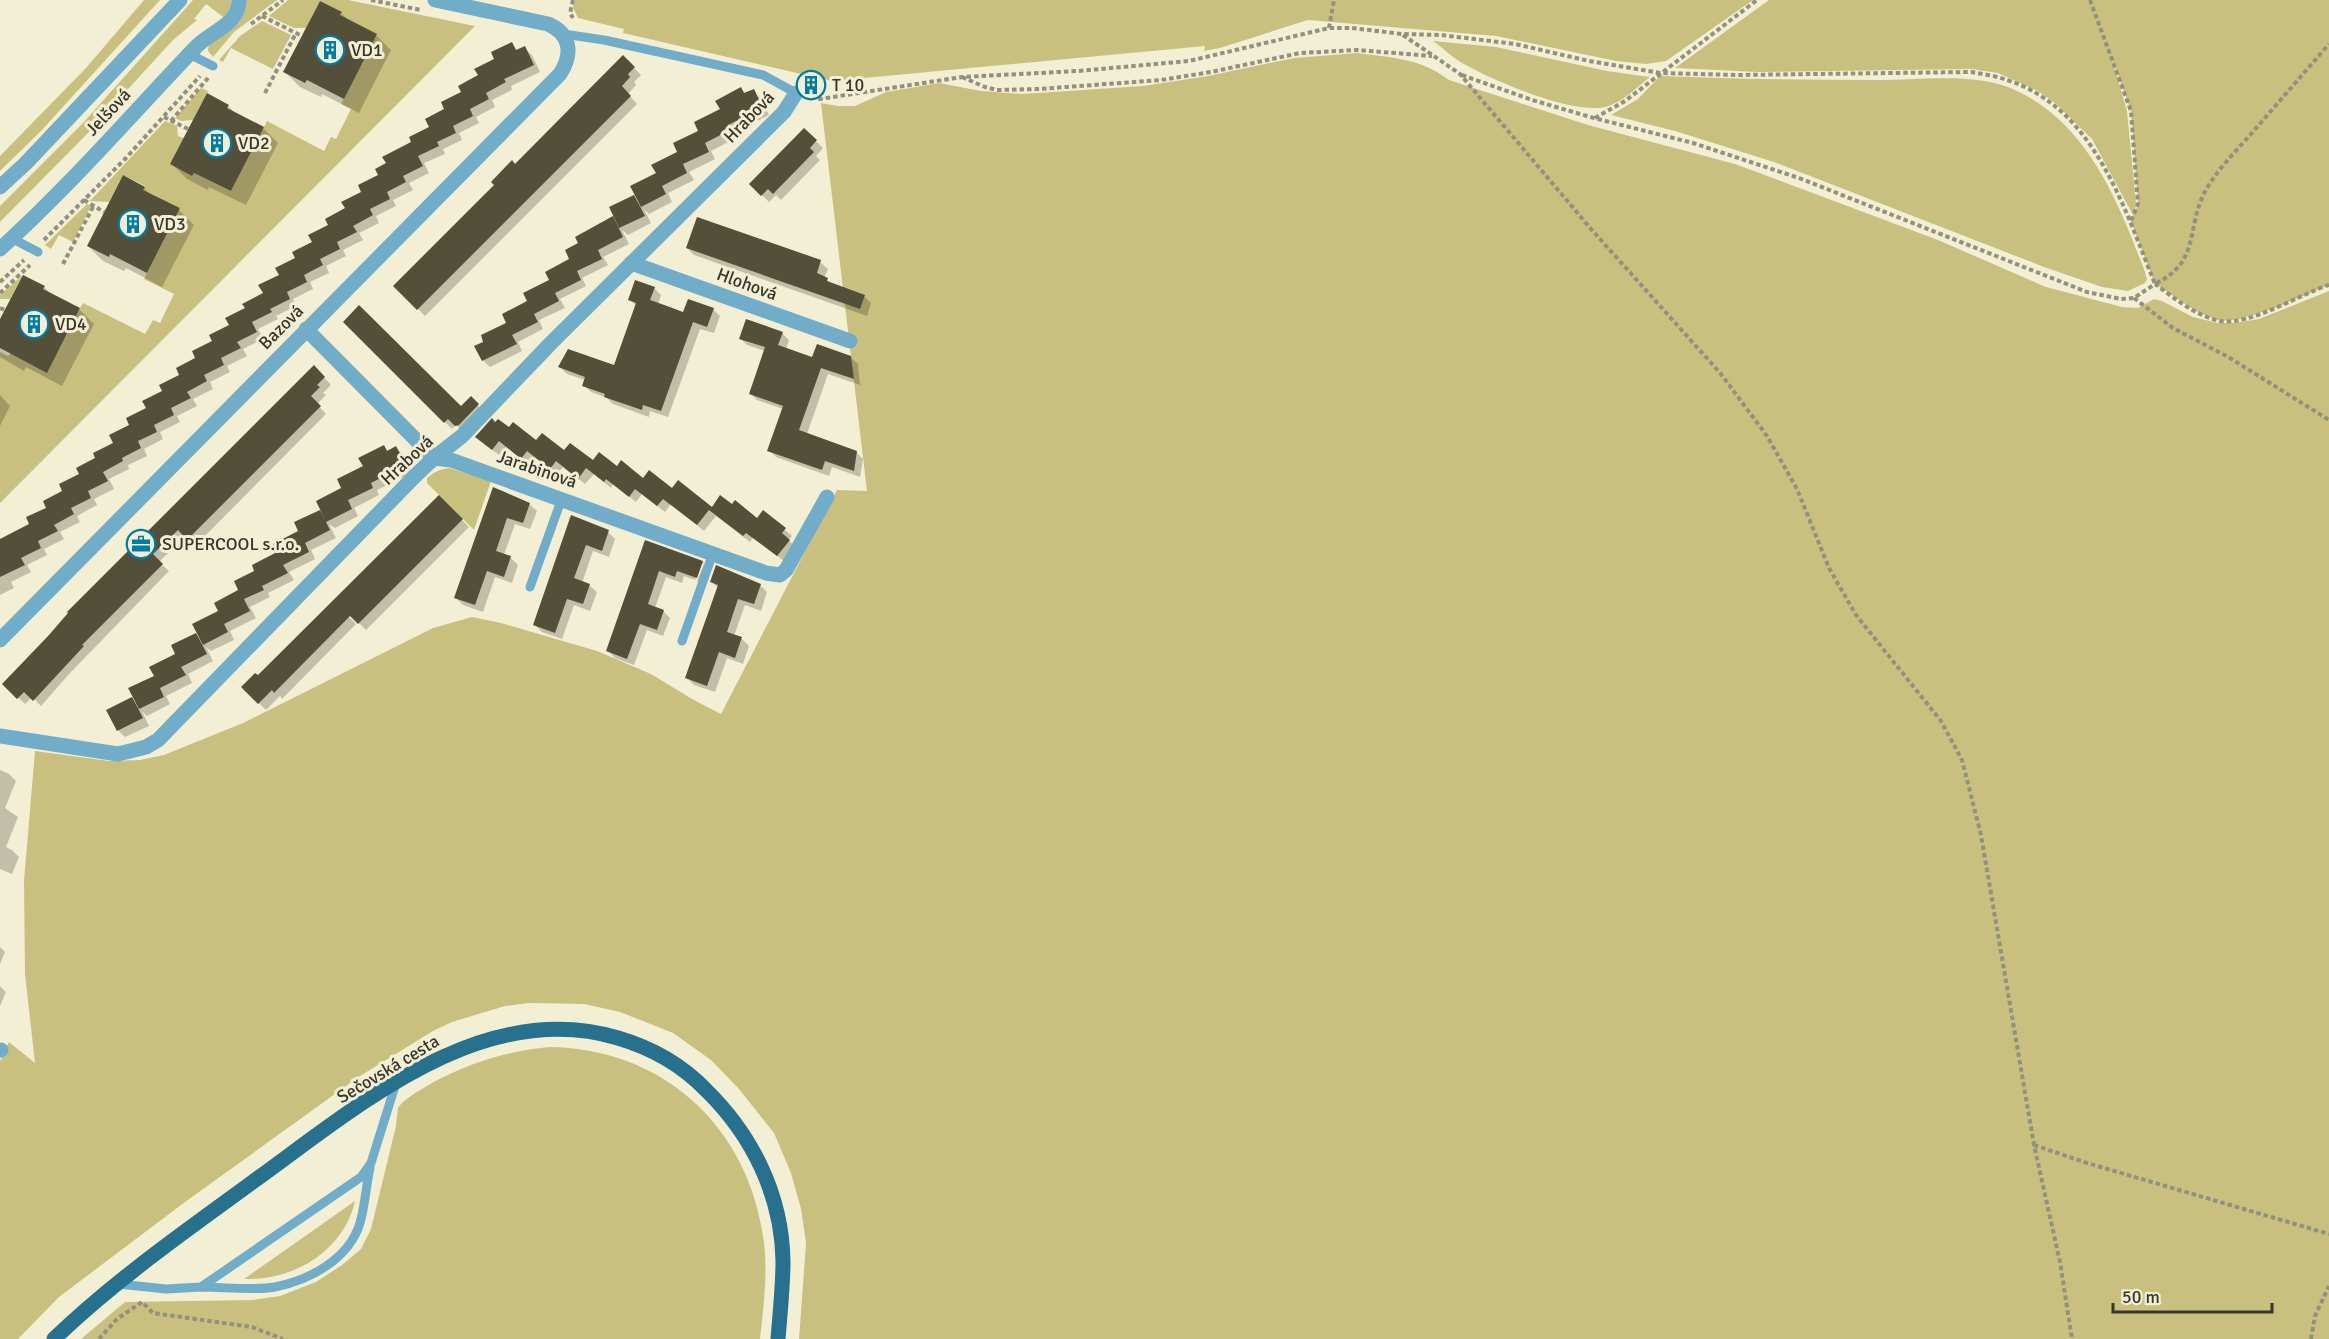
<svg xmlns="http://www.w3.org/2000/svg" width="2329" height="1339" font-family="Signika,sans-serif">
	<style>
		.green { fill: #c9c080; fill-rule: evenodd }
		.shadow { fill: #0003 }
		.building { fill: #534f38 }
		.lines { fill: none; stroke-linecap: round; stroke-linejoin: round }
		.path { stroke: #93907e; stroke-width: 4; stroke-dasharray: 4.5 3; stroke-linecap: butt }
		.service { stroke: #71adc9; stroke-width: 9 }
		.minor { stroke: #71adc9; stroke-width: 15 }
		.primary { stroke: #27708e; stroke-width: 15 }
		.labels { text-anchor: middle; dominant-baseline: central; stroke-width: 6; stroke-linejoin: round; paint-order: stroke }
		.poi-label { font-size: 18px; fill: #38362c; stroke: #f3efd4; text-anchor: start }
		.street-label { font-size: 18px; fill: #38362c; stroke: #f3efd4 }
	</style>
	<rect width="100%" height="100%" fill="#f3efd4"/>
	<!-- green -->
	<path class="green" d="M 144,0 L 160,0 L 42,130 L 0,171 L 0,156 L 86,68 Z
		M 193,0 L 231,0 L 232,4 L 226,19 L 206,4 L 194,19 L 197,20 L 173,40 L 85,136 L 0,222 L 0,206 L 83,123 Z
		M 245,0 L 277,0 L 234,32 L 213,57 L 208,51 C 209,30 245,39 245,0 Z
		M 288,0 L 348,0 L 475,26 L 0,503 L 0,352 L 8,356 L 10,354 L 58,351 L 69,330 L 71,318 L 74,319 L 83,303 L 145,334 L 153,320 L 160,323 L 174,294 L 144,279 L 180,208 L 143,190 L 145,186 L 123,175 L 109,202 L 90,201 L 165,121 L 177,126 L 178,136 L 184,138 L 171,164 L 192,176 L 194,173 L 231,191 L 267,121 L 324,151 L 331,137 L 336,139 L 351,109 L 341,104 L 350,87 L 341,12 L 320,1 L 306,28 L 294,28 L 269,16 Z
		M 575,0 L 1753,0 L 1666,61 L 1646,64 L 1616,61 L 1496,36 L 1308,20 L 1220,48 L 1204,51 L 1205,46 L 832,81 L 623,33 L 624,29 L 578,18 L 573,8 Z
		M 1769,0 L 2329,0 L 2329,285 L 2275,308 L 2240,319 L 2221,321 L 2199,313 L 2155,284 L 2131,222 L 2133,215 L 2092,139 L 2055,103 L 2038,91 L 1998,73 L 1971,69 L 1758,72 L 1675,68 ZM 2112,59 L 2131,111 L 2138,204 L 2135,212 L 2136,203 L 2127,111 Z
		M 262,21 L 291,35 L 273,69 L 231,48 L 223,62 L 219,60 L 240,36 Z
		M 1433,41 L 1496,47 L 1607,71 L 1650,77 C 1637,87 1622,103 1605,107 C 1572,115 1492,80 1462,63 C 1452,57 1443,48 1433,41 Z
		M 1358,53 C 1393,58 1420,58 1449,80 L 1588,125 L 1735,164 L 1938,240 L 2046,287 L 2122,307 L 2138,308 L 2154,299 L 2162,301 L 2193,317 L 2218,323 L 2234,323 L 2259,319 L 2329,291 L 2329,1339 L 799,1339 L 806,1243 L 801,1209 L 791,1173 L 774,1133 L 739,1089 L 711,1060 L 673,1033 L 620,1012 L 584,1004 L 529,1003 L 505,1006 L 452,1022 L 433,1031 L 360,1076 L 185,1202 L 59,1297 L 18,1339 L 0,1339 L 0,1061 L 9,1042 L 35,1063 L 25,974 L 24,881 L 35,751 L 109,761 L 140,760 L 164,755 L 243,723 L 433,628 L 472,617 L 501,623 L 597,651 L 651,674 L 692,699 L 721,714 L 837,490 L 867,491 L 821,103 L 838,106 L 855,106 L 886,92 L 939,83 L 981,91 L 1022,94 L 1143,86 L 1208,76 L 1294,58 Z
		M 1660,76 C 1733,79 1806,80 1879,80 C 1920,80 1977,72 2015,90 C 2076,118 2107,177 2131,236 C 2136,250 2143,264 2147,279 L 2145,283 L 2128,291 L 2102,287 L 2044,267 L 1774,162 L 1675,131 L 1611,115 L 1638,99 Z
		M 201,88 L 208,91 L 193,120 L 181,121 L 175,118 Z
		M 87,204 L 91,206 L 73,242 L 59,235 L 51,249 L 45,245 Z
		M 23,275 L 10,299 L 0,299 L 0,295 Z
		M 449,468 L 491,481 L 474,530 L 427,483 L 427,478 C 434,472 440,469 449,468 Z
		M 549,1047 C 659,1048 744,1122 762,1230 C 769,1266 764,1303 760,1339 L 81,1339 L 125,1302 L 253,1300 L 280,1296 L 316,1282 L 342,1265 L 361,1249 L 371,1229 L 396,1126 L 398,1108 L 401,1104 C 410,1095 421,1090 432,1083 C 469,1063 507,1051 549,1047 Z
		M 355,1201 C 344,1251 293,1281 244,1279 Z"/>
	<!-- shadow -->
	<path class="shadow" d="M 341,13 L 349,21 L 376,35 L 391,50 L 359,113 L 322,94 L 321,97 L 300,87 L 285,72 Z
		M 511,44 L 518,51 L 524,48 L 532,55 L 540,72 L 511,86 L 512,90 L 492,100 L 495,107 L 476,117 L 479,123 L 459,133 L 462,140 L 443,149 L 445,154 L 424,163 L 429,173 L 409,183 L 413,190 L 393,200 L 396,206 L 376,216 L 379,223 L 359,233 L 363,240 L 343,250 L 346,256 L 326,266 L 329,273 L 310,282 L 313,289 L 293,299 L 296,306 L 276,316 L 278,319 L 258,329 L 263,339 L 243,349 L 247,356 L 227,366 L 230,372 L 210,382 L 213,389 L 193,399 L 197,406 L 177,416 L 180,422 L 160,432 L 163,439 L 144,449 L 147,456 L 128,465 L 129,469 L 109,479 L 114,489 L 94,499 L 97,505 L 77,516 L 80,522 L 60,532 L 64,539 L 44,549 L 47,555 L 27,565 L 31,572 L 11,582 L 14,588 L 0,595 L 0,549 L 31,525 L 97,459 L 115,444 L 148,408 L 247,309 L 265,294 L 281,276 L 380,176 L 388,164 L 431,127 Z
		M 623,57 L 641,75 L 634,82 L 636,85 L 628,94 L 637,104 L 425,316 L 395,286 Z
		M 741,89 L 746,94 L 753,91 L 760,98 L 769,115 L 734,133 L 736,138 L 711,151 L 715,159 L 689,172 L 694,180 L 668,193 L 672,202 L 649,214 L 644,209 L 651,223 L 628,235 L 622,230 L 629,244 L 603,257 L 608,265 L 582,278 L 586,286 L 560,299 L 565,308 L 539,320 L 543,329 L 518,342 L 522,351 L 490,367 L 483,360 L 476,347 L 485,342 L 508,324 L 571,260 L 580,244 L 613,218 L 617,223 L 634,197 L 639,202 L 657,174 Z
		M 228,106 L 236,114 L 263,128 L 278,143 L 246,205 L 209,187 L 208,190 L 187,179 L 172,164 Z
		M 804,130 L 823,148 L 816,156 L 820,160 L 781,200 L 776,195 L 769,202 L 751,184 Z
		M 144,188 L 152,196 L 179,210 L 194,225 L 162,287 L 126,268 L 124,271 L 103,261 L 88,246 Z
		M 687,248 L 820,262 L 828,269 L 824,278 L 834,285 L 864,296 L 871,303 L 867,316 L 694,255 Z
		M 44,287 L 52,295 L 79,309 L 94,324 L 62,386 L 26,367 L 24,371 L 0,357 L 0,323 Z
		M 654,288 L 661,295 L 658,305 L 684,314 L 713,309 L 720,316 L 714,333 L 700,329 L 668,417 L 650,411 L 649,417 L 613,404 L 607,398 L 591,392 L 584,385 L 585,380 L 567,374 L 560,367 L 615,367 L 636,306 L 630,299 Z
		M 345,322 L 461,408 L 471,398 L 484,412 L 464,432 L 456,425 L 452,429 Z
		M 782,333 L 789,340 L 786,350 L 813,359 L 850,357 L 858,364 L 860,385 L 828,374 L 807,434 L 856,452 L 863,459 L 860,477 L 832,467 L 829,476 L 776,457 L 769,450 L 783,409 L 757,400 L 750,393 L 765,351 L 747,345 L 740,338 Z
		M 314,367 L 331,385 L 323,393 L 326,395 L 317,404 L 326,414 L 195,546 L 185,536 L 159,562 L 169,571 L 70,673 L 41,706 L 32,697 L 25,704 L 4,684 Z
		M 0,395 L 10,406 L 0,426 Z
		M 496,424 L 536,442 L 593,462 L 617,468 L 712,509 L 757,520 L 764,512 L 792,536 L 788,540 L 796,547 L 784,561 L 753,538 L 750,542 L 716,516 L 704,531 L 671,504 L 665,512 L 642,494 L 636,502 L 613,484 L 611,488 L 594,474 L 585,484 L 563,467 L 557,474 L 534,457 L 528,464 L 506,447 L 499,455 L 483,443 Z
		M 384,447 L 389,452 L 396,448 L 403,455 L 412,473 L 377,490 L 379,495 L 354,508 L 358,516 L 335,528 L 329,524 L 336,538 L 311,550 L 315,559 L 289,572 L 294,580 L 268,593 L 270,597 L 250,607 L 256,618 L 230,631 L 234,640 L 211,651 L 206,647 L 213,661 L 188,674 L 192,683 L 166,696 L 170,704 L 147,716 L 142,711 L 149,726 L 125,737 L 118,730 L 132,699 L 137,704 L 156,676 L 196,635 L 201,639 L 220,612 L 256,572 L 279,553 L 320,511 L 324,516 L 343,489 Z
		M 494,489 L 529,504 L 537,511 L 530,529 L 515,524 L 504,555 L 511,558 L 518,565 L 512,583 L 495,577 L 483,612 L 463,605 L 455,597 Z
		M 439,497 L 469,527 L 366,630 L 346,610 L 344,612 L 356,624 L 282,699 L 280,696 L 266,710 L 243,687 L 258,677 Z
		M 572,517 L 608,532 L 615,539 L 609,557 L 593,551 L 582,583 L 589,585 L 597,592 L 590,611 L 574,605 L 562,639 L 542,632 L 534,624 Z
		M 646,542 L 702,562 L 709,569 L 704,584 L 697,581 L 704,564 L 700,564 L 695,580 L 684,576 L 682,583 L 666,577 L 655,608 L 663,611 L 670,618 L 663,636 L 647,630 L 634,665 L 615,658 L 608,651 Z
		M 712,582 L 760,585 L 767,592 L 761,611 L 745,605 L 734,636 L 742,639 L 749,646 L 743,664 L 727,658 L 715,692 L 694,685 L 687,678 L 718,588 Z
		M 0,770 L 9,774 L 16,781 L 5,808 L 18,817 L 6,847 L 12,850 L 19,857 L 12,874 L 0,869 Z
		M 0,947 L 5,952 L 0,964 Z
		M 0,986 L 6,992 L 0,1006 Z"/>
	<!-- building -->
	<path class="building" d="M 320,1 L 342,12 L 340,15 L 377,34 L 344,99 L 307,80 L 305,83 L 283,72 Z
		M 512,42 L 516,50 L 525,46 L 534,65 L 504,79 L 506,82 L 486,93 L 489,99 L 470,109 L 473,116 L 453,126 L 456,133 L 437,142 L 439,146 L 418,156 L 423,166 L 403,176 L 406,182 L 387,192 L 390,199 L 370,209 L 373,215 L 353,226 L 357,232 L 337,242 L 340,249 L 320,259 L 323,265 L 304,275 L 307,282 L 287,292 L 290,299 L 270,309 L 272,312 L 252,322 L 257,332 L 237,342 L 241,348 L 221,358 L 224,365 L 204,375 L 207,381 L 187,392 L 191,398 L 171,408 L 174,415 L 154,425 L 157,432 L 138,441 L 141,448 L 122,458 L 123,461 L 103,472 L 108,481 L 88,491 L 91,498 L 71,508 L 74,514 L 54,525 L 58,531 L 38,541 L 41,548 L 21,558 L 25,565 L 0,577 L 0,539 L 29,524 L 26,517 L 46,508 L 43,501 L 62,491 L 59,484 L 79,474 L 76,468 L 95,458 L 93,453 L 113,443 L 109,435 L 129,425 L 126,418 L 146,408 L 142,401 L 162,391 L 159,385 L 179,375 L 176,368 L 195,358 L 192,351 L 212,341 L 209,335 L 229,325 L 225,318 L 245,308 L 242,304 L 263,293 L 258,285 L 279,275 L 275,268 L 295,258 L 292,252 L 312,242 L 308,235 L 328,225 L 325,219 L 345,208 L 341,202 L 361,192 L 358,185 L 378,175 L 375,169 L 386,163 L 382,157 L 411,142 L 409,137 L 429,127 L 425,119 L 444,109 L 441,102 L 461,92 L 458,86 L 478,75 L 474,69 L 494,59 L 491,52 Z
		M 623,55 L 635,67 L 628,74 L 630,77 L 622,86 L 631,96 L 417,310 L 393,286 L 494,185 L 491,182 L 512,160 L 515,164 Z
		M 741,87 L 744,93 L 754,89 L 763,108 L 728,125 L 730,130 L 705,143 L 709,152 L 683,164 L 687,173 L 662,186 L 666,194 L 641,207 L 630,186 L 656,173 L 651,165 L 677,152 L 673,143 L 698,131 L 694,122 L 720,109 L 715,101 Z
		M 207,93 L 229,105 L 227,108 L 264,127 L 231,191 L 194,173 L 192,176 L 170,164 Z
		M 804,128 L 817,140 L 810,148 L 814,152 L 773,194 L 768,189 L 761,196 L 749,184 Z
		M 123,175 L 145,187 L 143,190 L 180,208 L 147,273 L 110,254 L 109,257 L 87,246 Z
		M 634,195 L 645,216 L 619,228 L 609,207 Z
		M 613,216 L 623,237 L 598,250 L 602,259 L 577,271 L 581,280 L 555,293 L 559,301 L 534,314 L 538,322 L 512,335 L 517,344 L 482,361 L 474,346 L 483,342 L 481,335 L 506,323 L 502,314 L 527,301 L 523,293 L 549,280 L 545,272 L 569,259 L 565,250 L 578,243 L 575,237 Z
		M 697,217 L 821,260 L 817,273 L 828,278 L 827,281 L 865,295 L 860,309 L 686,248 Z
		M 23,275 L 45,286 L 43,289 L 80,308 L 47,373 L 0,348 L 0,319 Z
		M 635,280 L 655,287 L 650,300 L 667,306 L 683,312 L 688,299 L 714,308 L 707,327 L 693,322 L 661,411 L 643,405 L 642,410 L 604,397 L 605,394 L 582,386 L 585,377 L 558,367 L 568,349 L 614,365 L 636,303 L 628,300 Z
		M 359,305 L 461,406 L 471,396 L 479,404 L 459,425 L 455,426 L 448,419 L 444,423 L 343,322 Z
		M 746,319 L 783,332 L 778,345 L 812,357 L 817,344 L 851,356 L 854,379 L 821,368 L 799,430 L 857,451 L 854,471 L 825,461 L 822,470 L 767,451 L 783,406 L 749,394 L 765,347 L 739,339 Z
		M 314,365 L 325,377 L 317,385 L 320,387 L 311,396 L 321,406 L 187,540 L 178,530 L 153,554 L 163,564 L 82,645 L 84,646 L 33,701 L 24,692 L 17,699 L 2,684 L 49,635 L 68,613 L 67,612 Z
		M 492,418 L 495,422 L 498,419 L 509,427 L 513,422 L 536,440 L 542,433 L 564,450 L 570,443 L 593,460 L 599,452 L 617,466 L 621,460 L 643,478 L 649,470 L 672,488 L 678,480 L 712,507 L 720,495 L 732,504 L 735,500 L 757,518 L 763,510 L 786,528 L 782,533 L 790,540 L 777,556 L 746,533 L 743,536 L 709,510 L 697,525 L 663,499 L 657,506 L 635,489 L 629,497 L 606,479 L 604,482 L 586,468 L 578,479 L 556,461 L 550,469 L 527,451 L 521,459 L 499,441 L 492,450 L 475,437 Z
		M 384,445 L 387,451 L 396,446 L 406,465 L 371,483 L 373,488 L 348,500 L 352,509 L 326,522 L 316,501 L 341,488 L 337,479 L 363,466 L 358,458 Z
		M 493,487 L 530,503 L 523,523 L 507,518 L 496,551 L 511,556 L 504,577 L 487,571 L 475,605 L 454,598 Z
		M 439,495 L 463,519 L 358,624 L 350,616 L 274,693 L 272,690 L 258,704 L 241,687 L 255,673 L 258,675 Z
		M 320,510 L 330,530 L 305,543 L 309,552 L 283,565 L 288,573 L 262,586 L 264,590 L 244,599 L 250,611 L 224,624 L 228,632 L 203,645 L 192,624 L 218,611 L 214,603 L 238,590 L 234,581 L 254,571 L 252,565 L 277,552 L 273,544 L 298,531 L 294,522 Z
		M 571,515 L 609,530 L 602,551 L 586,545 L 574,578 L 590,584 L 583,604 L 567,599 L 555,633 L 533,625 Z
		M 645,540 L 703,561 L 697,578 L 677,571 L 675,577 L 659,571 L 648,604 L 664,610 L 657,630 L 640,624 L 627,659 L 606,651 Z
		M 716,565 L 761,584 L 754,604 L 738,599 L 727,632 L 742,637 L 735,658 L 719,652 L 707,686 L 685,678 L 718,585 L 710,582 Z
		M 196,633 L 207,654 L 181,667 L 186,675 L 160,688 L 164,697 L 139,709 L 128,688 L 154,676 L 149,667 L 175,654 L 171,645 Z
		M 132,697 L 143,718 L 117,731 L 106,710 Z"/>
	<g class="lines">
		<!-- path -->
		<path class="path" d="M 371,0 L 421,10
			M 573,0 L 570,13 L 573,18
			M 2090,0 L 2131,111 L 2138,204 L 2131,221
			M 262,16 L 302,36
			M 251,24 L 283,0
			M 1329,28 L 1334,0
			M 1403,35 L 1460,74 L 1591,229 L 1721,374 L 1767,436 L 1797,489 L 1829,568 L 1856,615 L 1941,721 L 1962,760 L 1981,835 L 2034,1145 L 2060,1262 L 2072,1339
			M 1462,75 L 1532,100 L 1594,118 L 1693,143 L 1799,178 L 2087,292 L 2121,299 L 2134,298 L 2155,284 C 2174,298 2196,316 2220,321 C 2250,326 2300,294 2329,285
			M 962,77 L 985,87 L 997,90 L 1039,89 L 1161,80 L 1211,72 L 1300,53 L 1357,50 L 1432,56
			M 265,93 L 296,33
			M 811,97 L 820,99 L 962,77 L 1078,71 L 1189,61 L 1329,28 L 1352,28 L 1402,34 L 1441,35 L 1515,44 L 1589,61 L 1660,73 L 1737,75 L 1971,72 C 1983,74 1996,76 2007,80 C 2095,108 2124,208 2155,284 C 2203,260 2184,228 2207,188 C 2219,168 2236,151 2251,134 C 2277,104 2303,74 2329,44
			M 164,117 L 188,129
			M 1595,118 L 1625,101 L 1757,0
			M 171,121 L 208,78
			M 84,200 L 104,212
			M 44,240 L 126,158 L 200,76
			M 63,264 L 94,205
			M 0,282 L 24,260
			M 0,293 L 30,265
			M 2134,298 L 2173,328 L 2230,358 L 2329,420
			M 0,308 L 5,310
			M 2034,1145 L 2087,1163 L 2329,1234
			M 99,1339 L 117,1319 L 142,1302 L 153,1313 L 252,1327 L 283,1339
			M 2311,1339 L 2315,1316 L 2329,1286"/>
		<!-- service -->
		<path class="service" d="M 563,34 L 604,40 L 763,75 L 796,93
			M 189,54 L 213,66
			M 11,238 L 38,252
			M 530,587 L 562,498
			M 682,641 L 713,553
			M 118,1284 L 166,1289 L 201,1287 L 361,1177 L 371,1163 L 396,1083
			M 201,1287 C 225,1287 252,1291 275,1287 C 310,1280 349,1259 360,1223 C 365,1206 366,1186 370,1168"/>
		<!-- minor -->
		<path class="minor" d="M 0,187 L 26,163 L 180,0
			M 0,249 C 69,187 131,115 195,48 C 210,31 239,26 239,0
			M 631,263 L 850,341
			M 306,329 L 434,458 L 451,460 L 479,470 L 766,573 L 780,575 L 786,570 L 827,497
			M 0,640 L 560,74 C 573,54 571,34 548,24 L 435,0
			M 0,736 L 118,754 L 146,747 L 158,740 L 414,477 L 434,458 L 462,436 L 551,343 L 784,112 L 796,93
			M 0,1050 L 1,1050"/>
		<!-- primary -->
		<path class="primary" d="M 54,1339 C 115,1280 186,1231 254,1181 C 357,1107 482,997 618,1038 C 652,1048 681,1064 706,1090 C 752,1135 782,1195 783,1261 C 783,1287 780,1313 778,1339"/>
	</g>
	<!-- icons -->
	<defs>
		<g id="building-ring" transform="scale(1.5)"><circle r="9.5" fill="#f3efd4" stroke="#007ba2" stroke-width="1.5"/><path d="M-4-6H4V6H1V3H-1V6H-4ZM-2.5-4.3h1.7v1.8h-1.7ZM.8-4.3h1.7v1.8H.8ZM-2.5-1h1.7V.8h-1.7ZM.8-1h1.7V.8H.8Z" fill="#007ba2"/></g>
		<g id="office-ring" transform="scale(1.5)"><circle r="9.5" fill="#f3efd4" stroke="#007ba2" stroke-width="1.5"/><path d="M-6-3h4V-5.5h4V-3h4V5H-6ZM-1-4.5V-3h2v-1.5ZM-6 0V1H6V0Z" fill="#007ba2"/></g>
	</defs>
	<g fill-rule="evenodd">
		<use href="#building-ring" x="330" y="50"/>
		<use href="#building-ring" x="811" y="85"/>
		<use href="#building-ring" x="217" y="143"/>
		<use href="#building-ring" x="133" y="224"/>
		<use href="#building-ring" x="34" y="324"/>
		<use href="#office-ring" x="141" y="544"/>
	</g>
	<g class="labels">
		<!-- poi labels -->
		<g class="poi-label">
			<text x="351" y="50">VD1</text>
			<text x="832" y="85">T 10</text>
			<text x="238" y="143">VD2</text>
			<text x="154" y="224">VD3</text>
			<text x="55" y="324">VD4</text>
			<text x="162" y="544">SUPERCOOL s.r.o.</text>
		</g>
		<!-- street labels -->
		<g class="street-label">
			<text transform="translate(108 112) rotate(-47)">Jelšová</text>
			<text transform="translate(749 117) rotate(-46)">Hrabová</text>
			<text transform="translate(747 284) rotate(20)">Hlohová</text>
			<text transform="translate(281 327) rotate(-45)">Bazová</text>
			<text transform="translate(407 460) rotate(-43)">Hrabová</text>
			<text transform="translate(537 469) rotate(19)">Jarabinová</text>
			<text transform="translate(388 1069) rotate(-31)">Sečovská cesta</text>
		</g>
	</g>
	<!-- scale -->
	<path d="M2113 1303v9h159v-9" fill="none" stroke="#38362c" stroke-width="3"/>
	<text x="2122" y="1303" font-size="18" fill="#38362c" stroke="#f3efd4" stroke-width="4.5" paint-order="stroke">50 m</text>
</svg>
